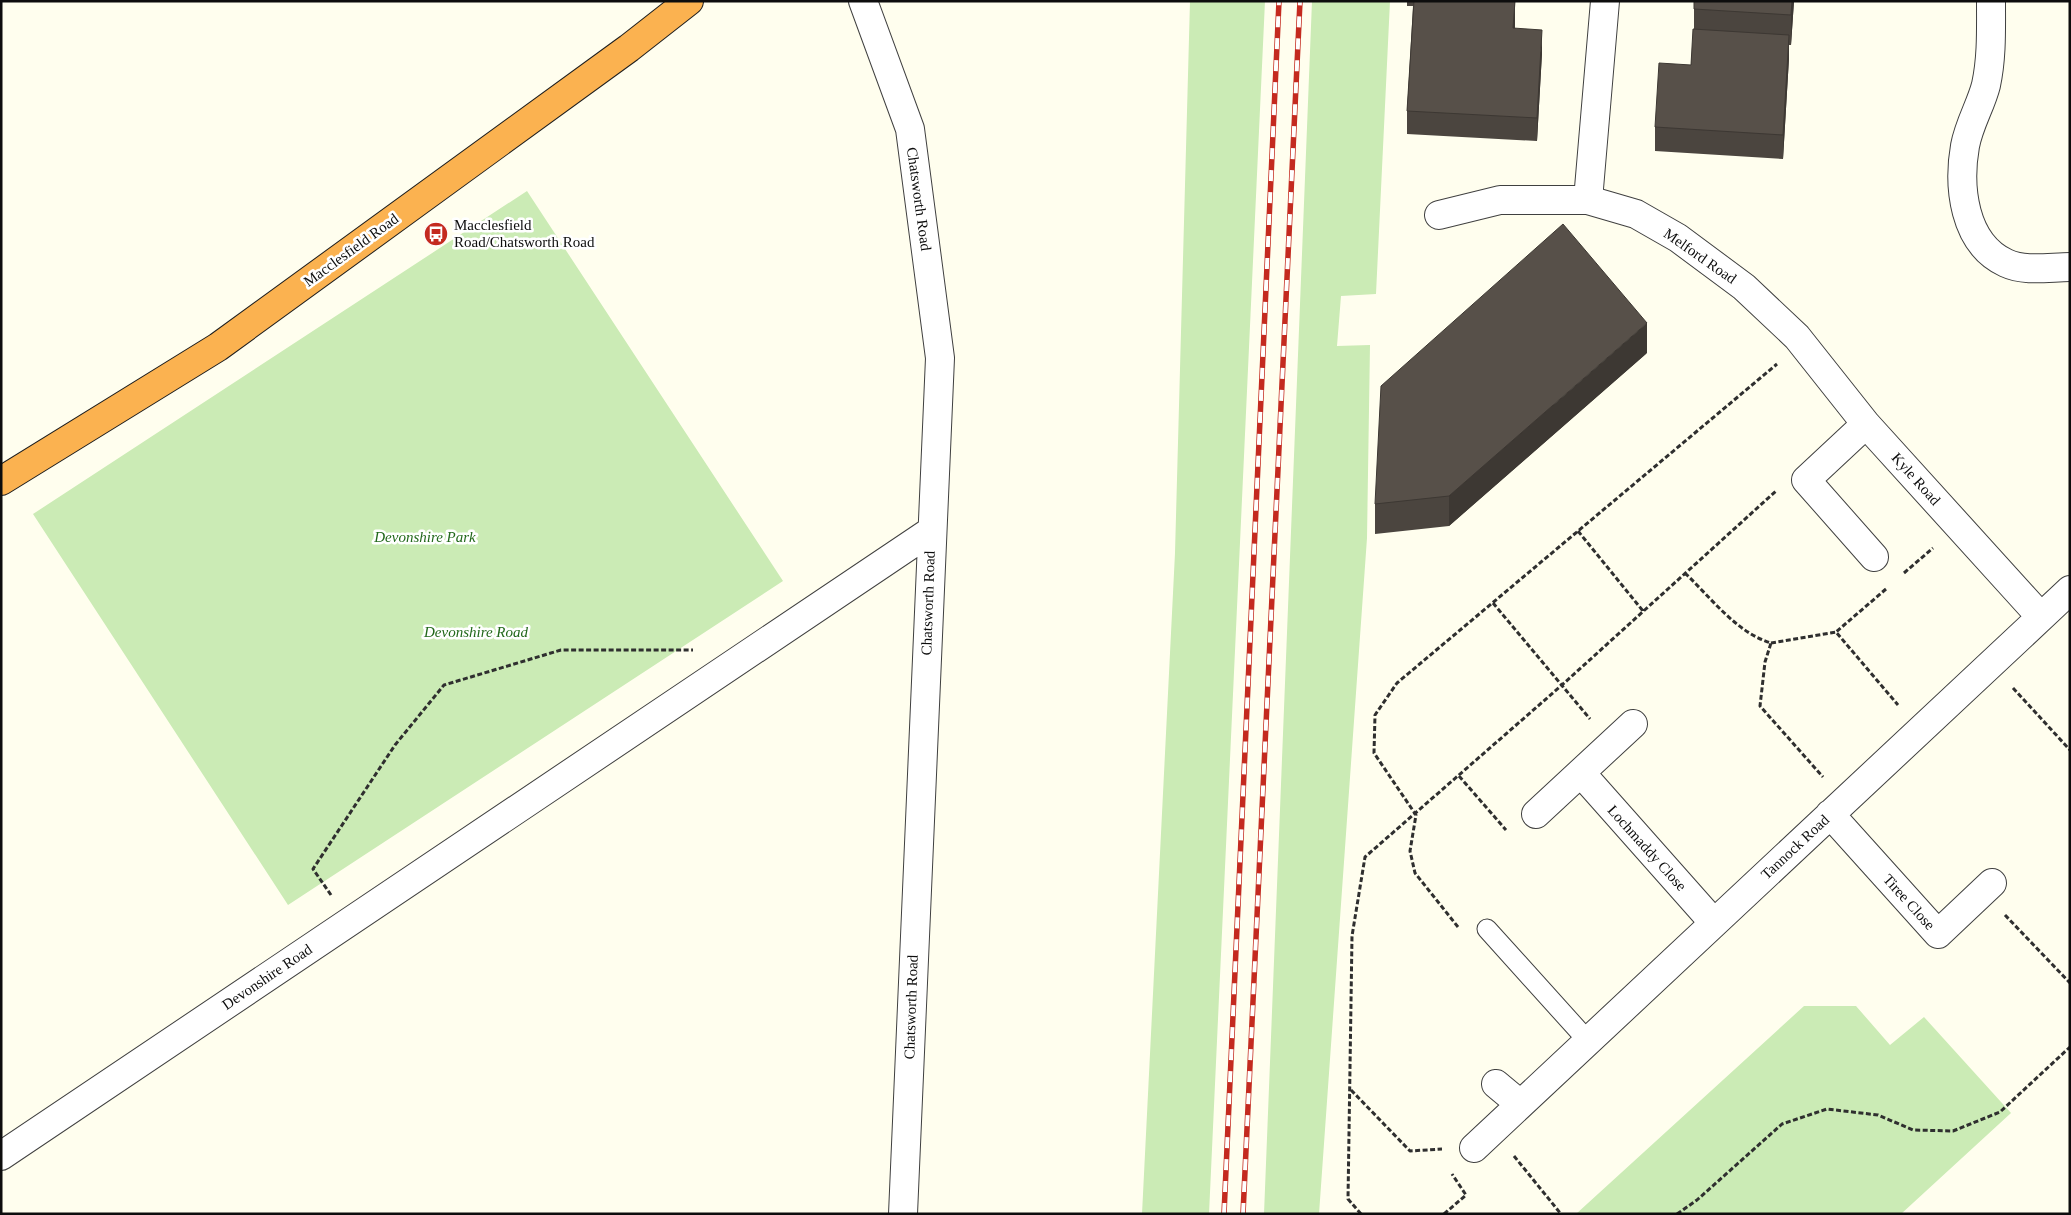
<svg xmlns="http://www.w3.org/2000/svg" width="2071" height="1215" font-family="Georgia,serif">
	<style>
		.green { fill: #cbebb5 }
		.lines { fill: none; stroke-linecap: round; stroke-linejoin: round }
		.lane-casing { stroke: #404040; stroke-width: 21 }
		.street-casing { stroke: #404040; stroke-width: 30 }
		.highway-casing { stroke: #1e1e1e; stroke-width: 30 }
		.path { stroke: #2f2f2f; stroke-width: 3; stroke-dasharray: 5 2.5; stroke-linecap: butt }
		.lane { stroke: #fff; stroke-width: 19 }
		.street { stroke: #fff; stroke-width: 28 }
		.highway { stroke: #fbb250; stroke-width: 28 }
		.rail-casing { stroke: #c42a1f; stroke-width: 5.5 }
		.rail { stroke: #fff; stroke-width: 4; stroke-dasharray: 11; stroke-linecap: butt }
		.wall { fill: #4b453f }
		.shaded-wall { fill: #3d3833 }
		.building { fill: #575049; stroke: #3d3833 }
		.labels { text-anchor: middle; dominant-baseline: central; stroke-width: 5; stroke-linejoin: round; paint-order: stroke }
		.street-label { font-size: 15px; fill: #0d0d0d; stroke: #fff }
		.poi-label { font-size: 15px; fill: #0d0d0d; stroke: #fff; text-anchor: start }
		.park-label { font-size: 15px; font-style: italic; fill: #21681a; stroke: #fff }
	</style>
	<rect width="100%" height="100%" fill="#fffeee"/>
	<!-- green -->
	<path class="green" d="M 1190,1 L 1265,1 L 1209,1214 L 1142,1214 L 1175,553 Z
		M 1312,1 L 1390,1 L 1376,294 L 1341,296 L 1337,346 L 1370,345 L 1367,538 L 1319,1214 L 1264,1214 Z
		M 527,191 L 783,581 L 288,905 L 33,514 Z
		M 1804,1006 L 1856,1006 L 1890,1045 L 1924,1017 L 2011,1113 L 1901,1214 L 1576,1214 Z"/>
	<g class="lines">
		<!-- lane casing -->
		<g class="lane-casing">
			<path id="lane" d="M 1487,929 L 1588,1041"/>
		</g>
		<!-- street casing -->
		<g class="street-casing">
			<path id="street" d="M 863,1 L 910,129 L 940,358 L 903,1214
				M 1991,1 C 1991,29 1992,57 1986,85 C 1981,105 1969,124 1965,146 C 1958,186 1963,243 2006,263 C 2025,272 2050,267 2070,267
				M 1588,200 L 1605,1
				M 1439,215 L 1500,200 L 1588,200 L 1636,214 L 1678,238 L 1744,287 L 1797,337 L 1866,424 L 2041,617
				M 1866,424 L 1806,480 L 1874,557
				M 1581,773 L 1714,923
				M 1536,814 L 1633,724
				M 1830,814 L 1938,934 L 1992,883
				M 1496,1084 L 1520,1104
				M 1474,1148 L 2070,590
				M 1,1156 L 931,531"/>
		</g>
		<!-- highway casing -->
		<g class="highway-casing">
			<path id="highway" d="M 1,481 L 218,347 L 629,48 L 689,1"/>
		</g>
		<!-- path -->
		<path class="path" d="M 1578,531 L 1643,611
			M 1685,573 C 1711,598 1737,633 1771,643 L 1765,662 L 1760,706 L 1823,777
			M 1904,573 L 1933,548
			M 1886,589 L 1836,632 L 1898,705
			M 1493,603 L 1590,719
			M 1771,643 L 1836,632
			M 2013,688 L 2070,750
			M 1459,776 L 1506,830
			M 331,895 L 313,869 L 395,745 L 444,685 L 561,650 L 693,650
			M 2005,915 L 2070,983
			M 1458,927 L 1415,873 L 1410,851 L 1416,815 L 1374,753 L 1375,715 L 1397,683 L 1777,364
			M 1351,1090 L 1410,1151 L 1442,1149
			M 1514,1156 L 1561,1214
			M 1361,1214 L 1348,1199 L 1352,936 L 1365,857 L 1562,685 L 1776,491
			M 1444,1214 L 1466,1195 L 1452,1174
			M 1677,1214 L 1697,1200 L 1782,1124 L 1827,1109 L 1878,1115 L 1913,1130 L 1953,1131 L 2000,1112 L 2070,1047"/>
		<!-- lane -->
		<use href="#lane" class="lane"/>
		<!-- street -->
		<use href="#street" class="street"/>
		<!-- highway -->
		<use href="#highway" class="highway"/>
		<!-- rail casing -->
		<g class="rail-casing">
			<path id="rail" d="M 1224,1214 L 1279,1
				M 1243,1214 L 1300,1"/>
		</g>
		<!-- rail -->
		<use href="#rail" class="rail"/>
	</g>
	<!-- wall -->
	<path class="wall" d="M 1407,1 L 1515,1 L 1515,28 L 1542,53 L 1537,141 L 1407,134 L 1407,111 L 1413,6 L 1407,6 Z
		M 1694,1 L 1794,1 L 1791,45 L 1789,45 L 1789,58 L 1783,159 L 1655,151 L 1655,127 L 1691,65 L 1694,29 Z
		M 1647,353 L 1449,526 L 1375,534 L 1375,504 Z"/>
	<!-- shaded-wall -->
	<path class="shaded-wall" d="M 1515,1 L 1515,23 L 1513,51 L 1513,28 Z
		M 1792,1 L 1794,1 L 1791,45 L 1791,15 Z
		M 1542,30 L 1542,53 L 1537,141 L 1537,118 Z
		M 1789,35 L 1789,58 L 1783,159 L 1783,135 Z
		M 1647,323 L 1647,353 L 1449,526 L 1449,496 Z"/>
	<!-- building -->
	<path class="building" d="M 1414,1 L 1515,1 L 1513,28 L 1542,30 L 1537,118 L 1407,111 Z
		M 1694,1 L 1792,1 L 1791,15 L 1694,9 Z
		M 1693,29 L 1789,35 L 1783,135 L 1655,127 L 1659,63 L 1691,65 Z
		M 1563,224 L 1647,323 L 1449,496 L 1375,504 L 1381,386 Z"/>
	<!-- icons -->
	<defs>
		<g id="bus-disc" transform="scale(1.25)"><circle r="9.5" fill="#c42a1f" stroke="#fff"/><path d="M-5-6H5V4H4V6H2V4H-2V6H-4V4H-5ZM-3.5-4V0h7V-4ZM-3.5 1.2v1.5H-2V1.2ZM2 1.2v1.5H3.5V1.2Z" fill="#fff"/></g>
	</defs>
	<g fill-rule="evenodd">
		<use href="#bus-disc" x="436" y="234"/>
	</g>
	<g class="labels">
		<!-- street labels -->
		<g class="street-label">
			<text transform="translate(919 199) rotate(82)">Chatsworth Road</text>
			<text transform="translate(351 250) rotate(-36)">Macclesfield Road</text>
			<text transform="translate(1700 256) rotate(35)">Melford Road</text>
			<text transform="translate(1916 479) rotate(48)">Kyle Road</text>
			<text transform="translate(928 603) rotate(-88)">Chatsworth Road</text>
			<text transform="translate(1795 847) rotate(-43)">Tannock Road</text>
			<text transform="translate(1647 848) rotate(48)">Lochmaddy Close</text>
			<text transform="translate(1909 902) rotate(48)">Tiree Close</text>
			<text transform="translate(267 977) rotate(-34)">Devonshire Road</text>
			<text transform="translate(911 1007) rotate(-88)">Chatsworth Road</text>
		</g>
		<!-- poi labels -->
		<g class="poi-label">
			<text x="454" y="225">Macclesfield<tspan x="454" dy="17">Road/Chatsworth Road</tspan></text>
		</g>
		<!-- park labels -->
		<g class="park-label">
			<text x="425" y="537">Devonshire Park</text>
			<text x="476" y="632">Devonshire Road</text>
		</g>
	</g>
	<!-- border -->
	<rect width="2071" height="1215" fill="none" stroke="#0d0d0d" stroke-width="5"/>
</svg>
